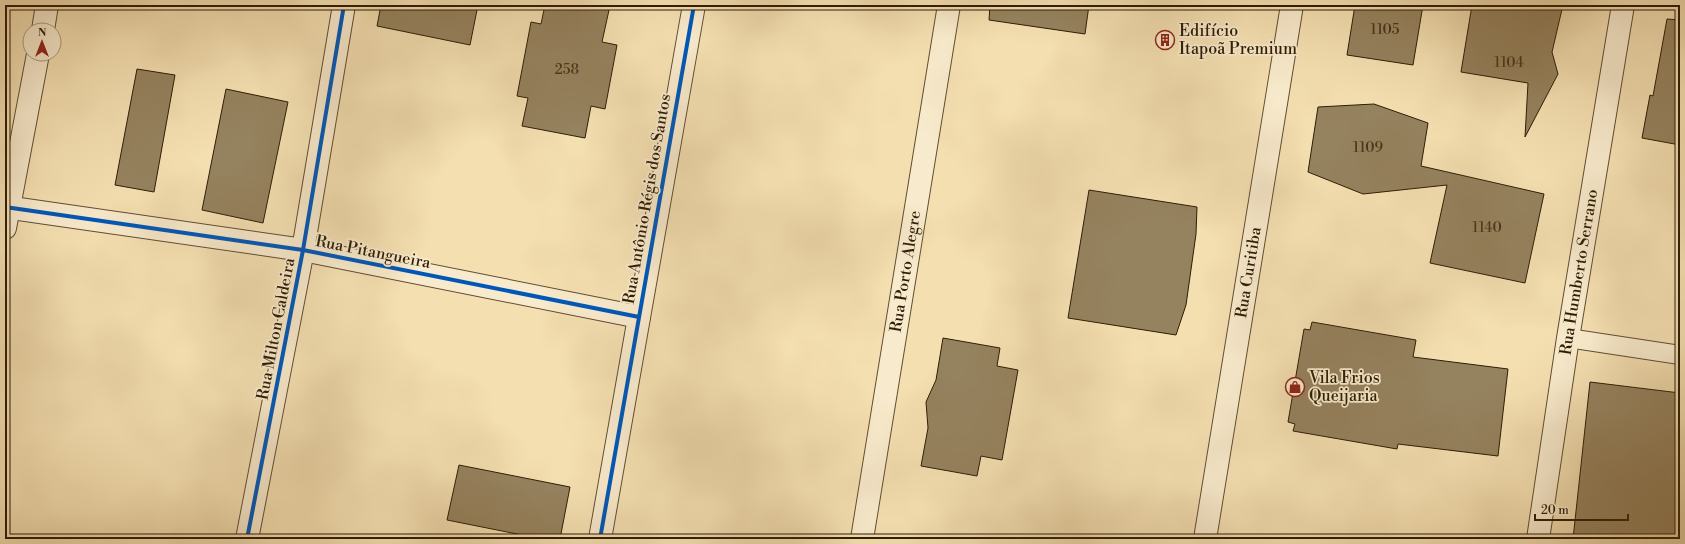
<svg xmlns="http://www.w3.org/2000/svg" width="1685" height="544" font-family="'Libre Bodoni',serif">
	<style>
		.building { fill: #95825e; stroke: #2e1d05 }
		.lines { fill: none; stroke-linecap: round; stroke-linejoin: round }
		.service-casing { stroke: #604e30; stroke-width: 20 }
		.minor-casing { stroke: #604e30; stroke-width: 24 }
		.service { stroke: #f8eacc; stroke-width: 18 }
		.minor { stroke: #f8eacc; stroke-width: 22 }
		.cycleway-casing { stroke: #f8eacc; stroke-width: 6 }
		.cycleway { stroke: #0057b8; stroke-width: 4 }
		.labels { text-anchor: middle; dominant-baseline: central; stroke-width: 3.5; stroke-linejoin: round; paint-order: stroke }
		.number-label { font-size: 14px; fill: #48361b }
		.poi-label { font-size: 16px; fill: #2e1d05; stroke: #f8eacc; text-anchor: start }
		.street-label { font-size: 16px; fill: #2e1d05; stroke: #f8eacc }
	</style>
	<rect width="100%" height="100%" fill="#f4dfb1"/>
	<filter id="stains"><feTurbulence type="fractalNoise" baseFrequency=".005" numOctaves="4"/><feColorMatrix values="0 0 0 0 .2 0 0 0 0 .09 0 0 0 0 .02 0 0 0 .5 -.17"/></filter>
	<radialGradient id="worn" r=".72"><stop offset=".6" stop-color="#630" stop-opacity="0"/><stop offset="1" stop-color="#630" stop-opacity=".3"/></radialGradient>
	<!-- building -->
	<path class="building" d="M 381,5 L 478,5 L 470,45 L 377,26 Z
		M 545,5 L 585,5 L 609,10 L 602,42 L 617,45 L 605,109 L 591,106 L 585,138 L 522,126 L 528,98 L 517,96 L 531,22 L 541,24 Z
		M 990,5 L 1089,5 L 1085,34 L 989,20 Z
		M 1355,5 L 1423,5 L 1413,65 L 1347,55 Z
		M 1472,5 L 1563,5 L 1552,52 L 1558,74 L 1525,137 L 1528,83 L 1461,72 Z
		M 1667,19 L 1680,20 L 1680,145 L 1642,138 L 1650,95 L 1653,96 Z
		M 137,69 L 175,75 L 154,192 L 115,185 Z
		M 226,89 L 288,102 L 263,223 L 202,210 Z
		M 1374,104 L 1428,123 L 1421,166 L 1544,194 L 1525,283 L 1430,263 L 1447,185 L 1363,194 L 1308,172 L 1318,107 Z
		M 1089,190 L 1197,207 L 1196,234 L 1186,305 L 1176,335 L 1068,318 Z
		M 1312,322 L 1416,340 L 1413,357 L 1508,369 L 1498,456 L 1398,444 L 1397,449 L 1293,431 L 1295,424 L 1288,422 L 1304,329 L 1310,330 Z
		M 943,338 L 1000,348 L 997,366 L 1018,370 L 1002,460 L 981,456 L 977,476 L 921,466 L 928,428 L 926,402 L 936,380 Z
		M 1590,382 L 1680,393 L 1680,539 L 1573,539 Z
		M 459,465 L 570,487 L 560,539 L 542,539 L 447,520 Z"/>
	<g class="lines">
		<!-- service casing -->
		<g class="service-casing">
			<path id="service" d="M 1568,338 L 1680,355"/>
		</g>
		<!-- minor casing -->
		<g class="minor-casing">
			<g id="minor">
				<path d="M 43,30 L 47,5"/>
				<path d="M 5,207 L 303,250 L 639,317"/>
				<path d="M 5,228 L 38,54"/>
				<path d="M 247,539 L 303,250 L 344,5"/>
				<path d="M 600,539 L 694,5"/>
				<path id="s1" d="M 862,539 L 949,5"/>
				<path id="s2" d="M 1205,539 L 1292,5"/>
				<path id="s3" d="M 1538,539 L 1568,338 L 1623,5"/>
			</g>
		</g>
		<!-- service -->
		<use href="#service" class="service"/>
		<!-- minor -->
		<use href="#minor" class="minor"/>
		<!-- cycleway casing -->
		<g class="cycleway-casing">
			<path id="cycleway" d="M 5,207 L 303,250 L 639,317
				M 247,539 L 303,250 L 344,5
				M 600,539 L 694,5"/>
		</g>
		<!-- cycleway -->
		<use href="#cycleway" class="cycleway"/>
	</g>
	<!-- icons -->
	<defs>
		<g id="building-ring" transform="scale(1)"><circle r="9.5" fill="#f8eacc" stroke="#8f2418" stroke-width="1.5"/><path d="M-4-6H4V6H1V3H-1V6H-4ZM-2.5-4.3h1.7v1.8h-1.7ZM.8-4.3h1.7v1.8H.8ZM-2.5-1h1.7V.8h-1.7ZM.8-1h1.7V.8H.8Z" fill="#8f2418"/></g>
		<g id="shop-ring" transform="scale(1)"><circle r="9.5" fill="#f8eacc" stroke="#8f2418" stroke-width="1.5"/><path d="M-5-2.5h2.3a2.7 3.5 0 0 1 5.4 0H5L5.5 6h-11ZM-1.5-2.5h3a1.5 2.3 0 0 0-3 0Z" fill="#8f2418"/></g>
	</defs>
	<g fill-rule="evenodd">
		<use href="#building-ring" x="1165" y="40"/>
		<use href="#shop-ring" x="1295" y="387"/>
	</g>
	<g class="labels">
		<!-- number labels -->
		<g class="number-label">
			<text x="1385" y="30">1105</text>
			<text x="1509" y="63">1104</text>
			<text x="567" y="70">258</text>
			<text x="1368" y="148">1109</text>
			<text x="1487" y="228">1140</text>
		</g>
		<!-- poi labels -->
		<g class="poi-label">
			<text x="1179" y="31">Edifício<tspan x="1179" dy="18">Itapoã Premium</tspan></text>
			<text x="1309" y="378">Vila Frios<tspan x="1309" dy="18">Queijaria</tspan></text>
		</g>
		<!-- street labels -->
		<g class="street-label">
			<text transform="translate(647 199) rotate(-80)">Rua Antônio Régis dos Santos</text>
			<text transform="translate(373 252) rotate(11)">Rua Pitangueira</text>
			<text stroke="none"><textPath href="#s1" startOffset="271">Rua Porto Alegre</textPath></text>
			<text stroke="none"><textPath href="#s2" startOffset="270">Rua Curitiba</textPath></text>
			<text stroke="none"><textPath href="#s3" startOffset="270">Rua Humberto Serrano</textPath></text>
			<text transform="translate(276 329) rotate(-79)">Rua Milton Caldeira</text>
		</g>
	</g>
	<!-- margin -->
	<rect width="1685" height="544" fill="none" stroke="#f4dfb1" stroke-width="20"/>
	<rect x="6" y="6" width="1673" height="532" fill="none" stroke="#2e1d05" stroke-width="2"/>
	<rect x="10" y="10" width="1665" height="524" fill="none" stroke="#2e1d05"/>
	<!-- north arrow -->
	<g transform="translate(42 42)"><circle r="19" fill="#f8eacc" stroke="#a7987c"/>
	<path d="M0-3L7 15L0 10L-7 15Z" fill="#8f2418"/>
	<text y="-6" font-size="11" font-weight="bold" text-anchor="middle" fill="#2e1d05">N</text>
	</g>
	<!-- scale -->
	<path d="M1535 514v6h93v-6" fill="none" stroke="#2e1d05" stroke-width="2"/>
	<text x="1541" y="514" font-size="12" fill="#2e1d05" stroke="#f8eacc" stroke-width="3" paint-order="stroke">20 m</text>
	<rect width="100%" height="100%" filter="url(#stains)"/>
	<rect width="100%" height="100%" fill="url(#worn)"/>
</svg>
